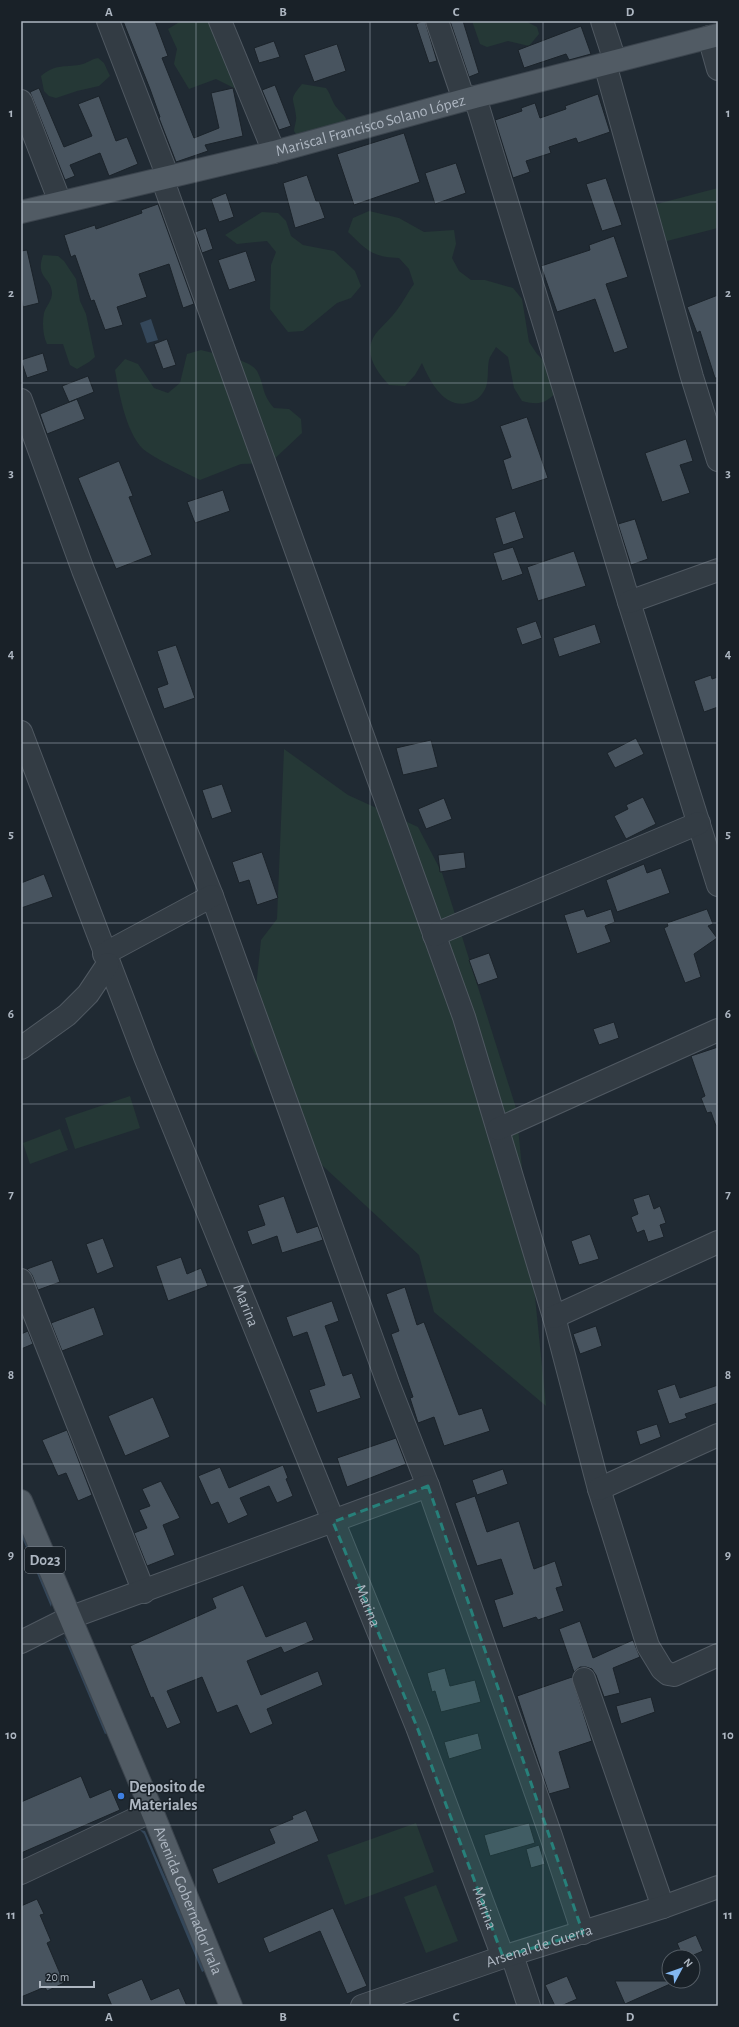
<svg xmlns="http://www.w3.org/2000/svg" width="739" height="2027" font-family="'Alegreya Sans',sans-serif">
	<style>
		.green { fill: #253836 }
		.water { fill: #34475a }
		.building { fill: #48545f; stroke: #1b232a }
		.lines { fill: none; stroke-linecap: round; stroke-linejoin: round }
		.minor-casing { stroke: #505962; stroke-width: 24 }
		.major-casing { stroke: #3c454e; stroke-width: 24 }
		.minor { stroke: #333c44; stroke-width: 22 }
		.major { stroke: #515b64; stroke-width: 22 }
		.marked { fill: #27807a; fill-opacity: 0.2; stroke: #27807a; stroke-width: 3; stroke-dasharray: 8 5; stroke-linejoin: round }
		.grid { fill: none; stroke: #adb6c1; stroke-width: 1; stroke-opacity: 0.55 }
		.shop-dot { fill: #3f7fe0; stroke: #192128; stroke-width: 1.5 }
		.labels { text-anchor: middle; dominant-baseline: central; stroke-width: 3; stroke-linejoin: round; paint-order: stroke }
		.shield { fill: #192128; stroke: #818993; stroke-width: 1 }
		.shield-label { font-size: 15px; font-weight: bold; fill: #adb6c1 }
		.street-label { font-size: 16px; fill: #adb6c1; stroke: #192128 }
		.poi-label { font-size: 16px; font-weight: bold; fill: #adb6c1; stroke: #192128; text-anchor: start }
		.neatline { fill: none; stroke: #adb6c1; stroke-width: 1.5 }
		.grid-label { font-size: 13px; text-anchor: middle; font-weight: bold; fill: #adb6c1 }
	</style>
	<rect width="100%" height="100%" fill="#202a33"/>
	<!-- green -->
	<path class="green" d="M 181,21 L 218,21 L 221,53 L 240,77 L 241,84 L 236,89 L 216,79 L 189,89 L 174,64 L 177,49 L 168,29 Z
		M 472,21 L 525,21 L 537,27 L 539,34 L 529,46 L 508,41 L 487,47 L 480,44 Z
		M 98,58 L 104,63 L 110,76 L 99,86 L 77,91 L 56,98 L 49,96 L 44,91 L 41,76 C 56,63 66,68 83,64 C 89,62 92,59 98,58 Z
		M 302,84 L 326,88 C 331,94 332,103 337,108 C 344,117 347,115 347,127 L 298,137 L 294,131 C 294,127 297,120 296,116 C 294,97 288,101 302,84 Z
		M 718,188 L 718,228 L 663,242 L 653,205 Z
		M 369,211 L 399,218 L 424,232 L 454,230 L 456,244 L 452,258 L 459,271 L 471,280 L 485,280 L 513,288 L 522,299 L 529,342 L 537,354 L 557,374 L 560,388 C 547,403 541,406 522,401 L 514,388 L 508,357 L 496,347 C 494,351 490,356 489,360 C 487,369 489,378 486,387 C 483,394 478,400 471,402 C 446,411 431,384 422,363 L 415,375 L 405,386 L 389,385 C 375,370 361,350 378,331 C 384,324 391,318 397,310 C 403,302 408,292 414,284 L 409,269 L 399,258 C 371,257 367,250 348,232 L 353,218 Z
		M 262,212 L 278,213 L 286,221 L 291,236 L 303,245 L 334,251 L 355,271 L 361,286 L 351,298 L 337,303 L 303,331 L 288,332 L 270,309 L 271,265 L 276,252 L 267,241 L 237,244 L 225,235 Z
		M 43,255 L 58,256 L 64,261 L 76,279 L 80,301 L 86,314 L 95,357 L 89,362 L 77,369 L 70,365 L 63,344 L 47,344 C 43,336 42,323 44,313 C 46,306 52,301 52,293 C 51,276 35,279 43,255 Z
		M 201,350 C 215,354 250,359 257,371 C 265,386 261,393 274,408 L 289,409 L 301,419 L 302,433 L 270,463 L 241,464 L 200,480 C 183,471 163,463 147,452 C 127,439 119,393 115,370 L 125,359 L 138,364 L 154,388 L 168,393 L 180,383 L 187,354 Z
		M 284,749 L 348,795 L 418,827 L 442,873 L 516,1108 L 546,1406 L 434,1312 L 419,1255 L 297,1142 L 250,1044 L 261,940 L 277,919 Z
		M 130,1096 L 140,1128 L 75,1149 L 65,1118 Z
		M 60,1129 L 68,1150 L 30,1164 L 23,1143 Z
		M 416,1823 L 434,1872 L 345,1905 L 327,1855 Z
		M 436,1885 L 458,1941 L 426,1953 L 404,1897 Z"/>
	<!-- water -->
	<path class="water" d="M 151,319 L 158,340 L 147,343 L 140,323 Z
		M 21,1526 L 52,1602 L 51,1607 L 21,1535 Z
		M 64,1637 L 70,1644 L 107,1733 L 105,1734 Z
		M 140,1830 L 145,1831 L 206,1970 L 202,1972 L 144,1834 Z"/>
	<!-- building -->
	<path class="building" d="M 123,21 L 155,21 L 168,56 L 162,58 L 194,138 L 219,128 L 211,93 L 233,88 L 243,136 L 205,145 L 208,151 L 176,162 L 159,118 L 160,117 L 150,89 Z
		M 423,21 L 425,21 L 437,61 L 429,63 L 416,24 Z
		M 450,21 L 463,21 L 479,73 L 469,77 Z
		M 581,26 L 591,54 L 569,60 L 566,54 L 524,68 L 518,50 Z
		M 274,41 L 280,57 L 259,63 L 254,48 Z
		M 337,44 L 346,71 L 314,82 L 304,55 Z
		M 275,85 L 291,126 L 279,130 L 262,90 Z
		M 39,88 L 64,147 L 92,136 L 78,104 L 99,96 L 116,141 L 127,137 L 138,164 L 109,176 L 100,153 L 70,165 L 75,176 L 65,180 L 30,92 Z
		M 598,94 L 610,132 L 578,143 L 576,138 L 549,147 L 551,153 L 526,161 L 530,172 L 513,178 L 495,120 L 522,111 L 521,108 L 535,103 L 540,118 L 566,109 L 565,106 Z
		M 404,133 L 420,182 L 354,205 L 337,154 Z
		M 456,163 L 466,193 L 435,204 L 425,173 Z
		M 307,175 L 316,201 L 319,201 L 325,218 L 295,228 L 283,183 Z
		M 606,178 L 622,225 L 602,231 L 586,184 Z
		M 226,193 L 234,217 L 219,222 L 211,199 Z
		M 158,204 L 194,304 L 183,308 L 169,264 L 139,274 L 147,297 L 117,307 L 123,325 L 105,330 L 94,300 L 91,301 L 75,255 L 71,257 L 64,235 L 95,225 L 96,229 L 142,213 L 141,210 Z
		M 206,228 L 213,249 L 202,253 L 195,232 Z
		M 614,236 L 628,277 L 606,284 L 628,348 L 614,353 L 595,299 L 557,312 L 541,266 L 590,250 L 589,245 Z
		M 27,250 L 39,303 L 23,307 L 21,297 L 21,251 Z
		M 246,251 L 256,281 L 229,290 L 218,260 Z
		M 718,295 L 718,378 L 715,378 L 700,331 L 697,333 L 687,307 Z
		M 167,339 L 176,365 L 163,369 L 154,344 Z
		M 43,353 L 48,371 L 27,378 L 21,360 Z
		M 88,376 L 94,392 L 69,402 L 62,386 Z
		M 77,399 L 85,419 L 47,434 L 40,414 Z
		M 527,417 L 548,478 L 512,490 L 503,460 L 511,457 L 500,426 Z
		M 686,439 L 693,461 L 680,465 L 690,493 L 662,502 L 645,453 Z
		M 119,461 L 133,496 L 129,497 L 152,555 L 116,569 L 78,478 Z
		M 223,490 L 230,511 L 195,523 L 187,502 Z
		M 515,511 L 524,538 L 503,545 L 495,518 Z
		M 635,519 L 648,559 L 631,565 L 618,524 Z
		M 513,547 L 523,574 L 502,581 L 493,553 Z
		M 574,551 L 586,586 L 538,601 L 527,567 Z
		M 536,621 L 542,638 L 522,645 L 516,628 Z
		M 595,624 L 601,643 L 559,657 L 553,638 Z
		M 176,645 L 195,698 L 164,709 L 157,688 L 168,684 L 157,651 Z
		M 711,675 L 712,679 L 718,677 L 718,707 L 704,712 L 694,681 Z
		M 636,738 L 644,754 L 615,768 L 607,753 Z
		M 431,740 L 438,767 L 403,775 L 396,748 Z
		M 222,784 L 232,812 L 212,819 L 202,790 Z
		M 643,797 L 656,824 L 626,839 L 614,816 L 628,809 L 626,805 Z
		M 444,798 L 452,819 L 426,829 L 418,809 Z
		M 262,852 L 278,898 L 257,905 L 249,880 L 239,883 L 232,862 Z
		M 464,852 L 466,868 L 440,872 L 438,855 Z
		M 644,864 L 647,873 L 661,868 L 670,893 L 617,912 L 606,880 Z
		M 44,874 L 53,897 L 21,908 L 21,883 Z
		M 584,909 L 587,917 L 611,909 L 615,922 L 605,926 L 611,942 L 577,954 L 564,915 Z
		M 707,909 L 713,924 L 708,926 L 717,938 L 694,954 L 701,977 L 685,983 L 664,928 L 668,926 L 667,923 Z
		M 489,953 L 498,978 L 478,985 L 469,960 Z
		M 614,1022 L 619,1038 L 599,1045 L 593,1029 Z
		M 718,1047 L 718,1125 L 716,1126 L 711,1112 L 707,1113 L 701,1098 L 705,1096 L 691,1056 Z
		M 649,1194 L 654,1209 L 660,1206 L 666,1223 L 660,1225 L 664,1237 L 648,1242 L 644,1230 L 637,1233 L 631,1217 L 638,1214 L 633,1199 Z
		M 284,1196 L 297,1233 L 318,1226 L 323,1240 L 282,1253 L 277,1236 L 252,1245 L 247,1231 L 265,1225 L 258,1205 Z
		M 590,1234 L 599,1259 L 579,1265 L 571,1241 Z
		M 103,1238 L 114,1267 L 97,1274 L 86,1244 Z
		M 181,1257 L 187,1274 L 201,1268 L 208,1286 L 168,1301 L 156,1266 Z
		M 52,1260 L 60,1282 L 38,1290 L 32,1275 L 27,1269 Z
		M 405,1287 L 417,1325 L 424,1322 L 459,1415 L 482,1408 L 490,1431 L 444,1446 L 434,1417 L 418,1423 L 410,1398 L 413,1397 L 391,1334 L 399,1331 L 386,1294 Z
		M 332,1301 L 339,1321 L 325,1326 L 343,1376 L 352,1373 L 361,1398 L 317,1413 L 309,1390 L 325,1385 L 307,1332 L 293,1337 L 286,1317 Z
		M 94,1307 L 104,1335 L 62,1351 L 51,1323 Z
		M 596,1326 L 602,1346 L 580,1354 L 573,1334 Z
		M 28,1331 L 33,1344 L 21,1349 L 21,1334 Z
		M 675,1384 L 680,1398 L 718,1385 L 718,1403 L 685,1414 L 687,1418 L 669,1424 L 657,1390 Z
		M 153,1397 L 170,1437 L 125,1456 L 108,1416 Z
		M 657,1424 L 661,1437 L 640,1445 L 636,1431 Z
		M 67,1430 L 92,1495 L 78,1501 L 66,1473 L 58,1476 L 42,1440 Z
		M 396,1438 L 406,1464 L 347,1487 L 337,1458 Z
		M 283,1465 L 288,1478 L 286,1479 L 293,1496 L 277,1503 L 269,1486 L 240,1498 L 248,1515 L 228,1524 L 218,1502 L 211,1505 L 198,1476 L 220,1467 L 229,1488 Z
		M 503,1469 L 508,1484 L 477,1495 L 472,1480 Z
		M 161,1481 L 180,1518 L 163,1525 L 175,1555 L 147,1566 L 134,1533 L 147,1528 L 139,1510 L 150,1506 L 142,1489 Z
		M 475,1496 L 487,1532 L 519,1521 L 534,1569 L 555,1561 L 563,1586 L 556,1588 L 564,1611 L 538,1620 L 536,1617 L 503,1628 L 494,1600 L 513,1594 L 501,1559 L 477,1566 L 455,1503 Z
		M 243,1585 L 266,1637 L 306,1621 L 314,1640 L 284,1653 L 281,1647 L 247,1661 L 261,1695 L 318,1671 L 323,1685 L 267,1709 L 273,1724 L 250,1734 L 237,1705 L 217,1713 L 202,1677 L 167,1691 L 181,1723 L 167,1729 L 153,1697 L 151,1698 L 130,1646 L 216,1608 L 212,1598 Z
		M 580,1621 L 593,1658 L 633,1640 L 640,1657 L 613,1668 L 620,1693 L 604,1697 L 596,1675 L 592,1669 L 586,1667 L 580,1667 L 574,1672 L 559,1629 Z
		M 445,1668 L 450,1686 L 475,1680 L 481,1702 L 441,1712 L 435,1691 L 432,1692 L 427,1673 Z
		M 572,1677 L 592,1741 L 559,1752 L 570,1788 L 549,1794 L 517,1696 Z
		M 651,1697 L 655,1712 L 621,1724 L 616,1706 Z
		M 478,1733 L 482,1749 L 449,1759 L 444,1742 Z
		M 81,1776 L 90,1798 L 111,1789 L 120,1810 L 21,1853 L 21,1802 Z
		M 306,1810 L 319,1841 L 218,1884 L 212,1869 L 275,1843 L 269,1829 L 293,1819 L 292,1816 Z
		M 529,1823 L 535,1843 L 490,1856 L 484,1835 Z
		M 539,1845 L 545,1864 L 531,1868 L 526,1849 Z
		M 37,1899 L 44,1914 L 40,1915 L 51,1941 L 47,1943 L 64,1983 L 47,1991 L 45,1987 L 21,1997 L 21,1906 Z
		M 333,1908 L 367,1986 L 347,1994 L 320,1931 L 269,1953 L 263,1938 Z
		M 696,1935 L 703,1951 L 689,1957 L 683,1957 L 677,1943 Z
		M 567,1976 L 577,1999 L 561,2006 L 555,2006 L 545,1985 Z
		M 142,1979 L 151,2000 L 179,1988 L 187,2006 L 112,2006 L 107,1994 Z
		M 615,1981 L 677,1981 L 625,2004 Z"/>
	<g class="lines">
		<!-- minor casing -->
		<g class="minor-casing">
			<g id="minor">
				<path d="M 108,21 L 168,177"/>
				<path d="M 220,21 L 274,152"/>
				<path d="M 437,21 L 464,100"/>
				<path d="M 602,21 L 615,61"/>
				<path d="M 709,37 L 718,69"/>
				<path d="M 605,64 L 692,377 L 718,460"/>
				<path d="M 475,97 L 629,602 L 718,885"/>
				<path d="M 21,101 L 60,202"/>
				<path d="M 162,178 L 464,1017 L 554,1317 L 599,1489 L 648,1646 L 662,1669 L 668,1674 L 674,1675 L 718,1655"/>
				<path d="M 21,400 L 83,570 L 212,896 L 388,1383 L 428,1486 L 551,1836 L 583,1933"/>
				<path d="M 629,602 L 718,570"/>
				<path id="s1" d="M 21,732 L 145,1057 L 417,1727 L 503,1957"/>
				<path d="M 434,935 L 699,823"/>
				<path d="M 104,954 L 212,896"/>
				<path d="M 21,1048 L 67,1015 L 88,994 L 108,964"/>
				<path d="M 498,1129 L 718,1030"/>
				<path d="M 21,1280 L 144,1592"/>
				<path d="M 554,1317 L 718,1242"/>
				<path d="M 599,1489 L 718,1435"/>
				<path d="M 21,1642 L 69,1618 L 428,1486"/>
				<path d="M 584,1679 L 663,1907"/>
				<path d="M 21,1873 L 152,1811"/>
				<path d="M 512,1955 L 529,2006"/>
				<path id="s2" d="M 362,2006 L 503,1957 L 663,1907 L 718,1887"/>
			</g>
		</g>
		<!-- major casing -->
		<g class="major-casing">
			<g id="major">
				<path id="s3" d="M 21,212 L 274,152 L 475,97 L 718,35"/>
				<path id="s4" d="M 21,1501 L 152,1811 L 231,2006"/>
			</g>
		</g>
		<!-- minor -->
		<use href="#minor" class="minor"/>
		<!-- major -->
		<use href="#major" class="major"/>
	</g>
	<!-- marked area -->
	<path class="marked" d="M 428,1486 L 583,1933 L 503,1957 L 417,1727 L 333,1522 Z"/>
	<!-- grid -->
	<path class="grid" d="M 196,21 L 196,2006M 370,21 L 370,2006M 543,21 L 543,2006M 21,202 L 718,202M 21,383 L 718,383M 21,563 L 718,563M 21,743 L 718,743M 21,923 L 718,923M 21,1104 L 718,1104M 21,1284 L 718,1284M 21,1464 L 718,1464M 21,1644 L 718,1644M 21,1825 L 718,1825"/>
	<!-- markers -->
	<circle class="shop-dot" cx="121" cy="1796" r="4"/>
	<g class="labels">
		<!-- shield labels -->
		<rect class="shield" x="25" y="1547" width="40" height="26" rx="3"/>
		<g class="shield-label">
			<text x="45" y="1560">D023</text>
		</g>
		<!-- street labels -->
		<g class="street-label">
			<text stroke="none"><textPath href="#s3" startOffset="360">Mariscal Francisco Solano López</textPath></text>
			<text stroke="none"><textPath href="#s1" startOffset="616">Marina</textPath></text>
			<text stroke="none"><textPath href="#s1" startOffset="940">Marina</textPath></text>
			<text stroke="none"><textPath href="#s4" startOffset="433">Avenida Gobernador Irala</textPath></text>
			<text stroke="none"><textPath href="#s1" startOffset="1264">Marina</textPath></text>
			<text stroke="none"><textPath href="#s2" startOffset="187">Arsenal de Guerra</textPath></text>
		</g>
		<!-- poi labels -->
		<g class="poi-label">
			<text x="129" y="1787">Deposito de<tspan x="129" dy="18">Materiales</tspan></text>
		</g>
	</g>
	<!-- border -->
	<rect width="739" height="2027" fill="none" stroke="#192128" stroke-width="44"/>
	<!-- north arrow -->
	<g transform="translate(681 1969) rotate(49)"><circle r="19" fill="#192128" stroke="#545d65"/>
	<path d="M0-3L7 15L0 10L-7 15Z" fill="#83b7f0"/>
	<text y="-6" font-size="11" font-weight="bold" text-anchor="middle" fill="#adb6c1">N</text>
	</g>
	<!-- scale -->
	<path d="M40 1981v6h54v-6" fill="none" stroke="#adb6c1" stroke-width="2"/>
	<text x="46" y="1981" font-size="12" fill="#adb6c1" stroke="#192128" stroke-width="3" paint-order="stroke">20 m</text>
	<rect x="22" y="22" width="695" height="1983" class="neatline"/>
	<g class="grid-label">
		<text x="109" y="16">A</text>
		<text x="283" y="16">B</text>
		<text x="456" y="16">C</text>
		<text x="630" y="16">D</text>
		<text x="11" y="117">1</text>
		<text x="728" y="117">1</text>
		<text x="11" y="297">2</text>
		<text x="728" y="297">2</text>
		<text x="11" y="477">3</text>
		<text x="728" y="477">3</text>
		<text x="11" y="658">4</text>
		<text x="728" y="658">4</text>
		<text x="11" y="838">5</text>
		<text x="728" y="838">5</text>
		<text x="11" y="1018">6</text>
		<text x="728" y="1018">6</text>
		<text x="11" y="1198">7</text>
		<text x="728" y="1198">7</text>
		<text x="11" y="1379">8</text>
		<text x="728" y="1379">8</text>
		<text x="11" y="1559">9</text>
		<text x="728" y="1559">9</text>
		<text x="11" y="1739">10</text>
		<text x="728" y="1739">10</text>
		<text x="11" y="1919">11</text>
		<text x="728" y="1919">11</text>
		<text x="109" y="2021">A</text>
		<text x="283" y="2021">B</text>
		<text x="456" y="2021">C</text>
		<text x="630" y="2021">D</text>
	</g>
</svg>
